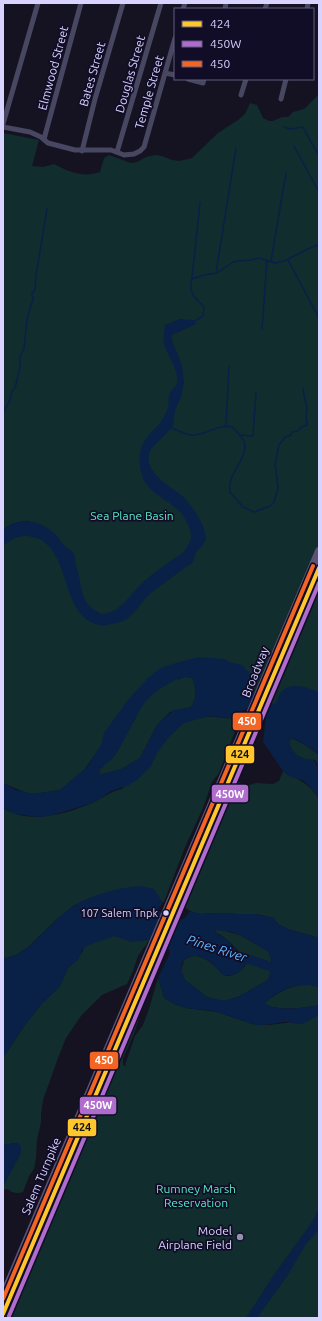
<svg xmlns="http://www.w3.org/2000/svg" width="322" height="1321" font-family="Ubuntu,sans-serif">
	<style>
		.green { fill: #112d2e }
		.water { fill: #092047; fill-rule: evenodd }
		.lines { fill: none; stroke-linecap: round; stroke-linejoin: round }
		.stream { stroke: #092047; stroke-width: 1.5 }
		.river { stroke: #092047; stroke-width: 9 }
		.minor { stroke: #484762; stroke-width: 5 }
		.primary { stroke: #5c5273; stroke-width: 8 }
		.bus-1-casing { stroke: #110d27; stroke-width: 7 }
		.bus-2-casing { stroke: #110d27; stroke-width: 7 }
		.bus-3-casing { stroke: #110d27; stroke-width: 7 }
		.bus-1 { stroke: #ffc72c; stroke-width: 4 }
		.bus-2 { stroke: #b06ccc; stroke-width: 4 }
		.bus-3 { stroke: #f26522; stroke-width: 4 }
		.bus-dot { fill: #d8d3ff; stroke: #110d27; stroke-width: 1.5 }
		.poi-dot { fill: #9490b1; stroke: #110d27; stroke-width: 1.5 }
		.labels { text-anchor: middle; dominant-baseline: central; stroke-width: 3.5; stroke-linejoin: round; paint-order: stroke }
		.bus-label { font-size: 11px; fill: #d8d3ff; stroke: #110d27; text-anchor: end }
		.street-label { font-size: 12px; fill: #d8d3ff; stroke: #110d27 }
		.park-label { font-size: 12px; fill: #56e8c2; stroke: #110d27 }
		.poi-label { font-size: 12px; fill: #d8d3ff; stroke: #110d27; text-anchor: end }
		.water-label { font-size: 13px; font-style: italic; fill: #61b7ff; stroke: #110d27 }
		.line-badge { stroke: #110d27; stroke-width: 1.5 }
		.badge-label { font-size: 11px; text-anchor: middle; font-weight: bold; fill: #fff }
		.pale-badge-label { font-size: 11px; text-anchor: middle; font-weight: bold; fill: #111 }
	</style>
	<rect width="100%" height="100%" fill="#151321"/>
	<!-- green -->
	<path class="green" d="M 319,95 L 319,545 L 311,564 L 316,574 L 319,564 L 319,719 L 245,702 L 236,676 L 178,674 L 178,680 C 182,676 187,677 192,678 C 197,688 197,698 191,707 L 170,712 L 163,719 L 156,727 L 140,758 L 122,769 L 100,775 L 100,769 L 115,755 L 139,711 L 99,749 L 84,770 L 60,790 L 34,794 L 24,792 L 3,783 L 3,546 C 13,536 20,535 34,536 L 29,521 C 19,521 11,523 3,530 L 3,133 L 39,140 L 32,166 L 43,167 L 54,164 C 69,172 83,178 100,172 L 104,158 L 109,155 L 131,163 L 137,162 L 146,157 L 155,155 L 162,156 L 172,160 L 179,161 L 192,158 L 218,133 L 238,120 L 245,114 L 250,103 L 257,105 L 263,118 L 269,121 L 273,121 L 282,117 L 288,117 L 293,112 L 304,109 L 316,97 Z
		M 244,708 L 219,773 L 212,782 L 203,808 L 185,847 L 164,902 L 162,902 L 160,907 L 159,905 L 161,901 L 133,887 L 90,898 L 73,906 L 53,923 L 27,948 L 16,955 L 3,959 L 3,808 C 29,825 66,814 92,803 C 102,798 111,791 122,789 L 178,723 L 204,716 L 237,719 Z
		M 291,738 L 304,744 L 319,755 L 319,775 L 317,763 L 315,760 C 301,759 294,757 289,743 Z
		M 283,771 C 300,781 307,782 319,798 L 319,938 L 288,929 L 278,924 L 273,918 L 256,914 L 238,914 L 216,913 L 201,914 L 192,912 L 184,907 L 237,781 L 246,786 L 256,783 L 273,784 L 279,781 Z
		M 218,929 L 240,935 L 268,951 L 271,956 L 272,965 L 269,978 L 266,981 L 240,996 L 228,1000 L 216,1000 L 207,997 L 185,980 L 181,971 L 184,960 C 196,951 207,959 217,968 C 219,970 221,974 224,975 C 233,979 243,969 248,962 C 238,950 229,939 215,932 Z
		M 109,935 C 127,937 131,944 150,939 L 138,956 L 133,971 L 127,984 L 102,995 L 81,1016 L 66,1038 L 58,1058 L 43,1100 L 41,1114 L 41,1122 L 37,1140 L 36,1158 L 34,1169 L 29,1176 L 23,1192 C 18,1194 11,1193 8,1189 L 3,1190 L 3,1186 L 19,1156 L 19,1144 L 15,1143 L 3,1145 L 3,1058 L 22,1029 L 41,1004 L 60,986 L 68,968 L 83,951 L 83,947 L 87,941 L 92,937 Z
		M 158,978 L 164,997 L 174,1004 L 186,1008 L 217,1012 L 253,1024 L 269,1025 L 308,1020 L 319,1015 L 319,1318 L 9,1318 L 144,1001 L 135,1031 L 123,1059 L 123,1065 L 127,1067 L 125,1065 L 135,1036 L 143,1025 L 148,1012 Z
		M 306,984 L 319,987 L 319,1005 C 309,1008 271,1012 265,1003 C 277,992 290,986 306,984 Z"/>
	<!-- water -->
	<path class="water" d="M 180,319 L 193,320 L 196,324 L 172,335 L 172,341 L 182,365 L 184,383 L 181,397 L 175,410 L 173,426 L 151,449 C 140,470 168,485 181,495 C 192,504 206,526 206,540 C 203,545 198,549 195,555 C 194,558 194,561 192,563 C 190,565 187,566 184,568 C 173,578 159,585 148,596 C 141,602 136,612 128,618 C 123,622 116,623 111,624 C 104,626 100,626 93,623 C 58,608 72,540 27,536 C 18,535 10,540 3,546 L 3,530 C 19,516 41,520 55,534 C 59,538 61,542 65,546 C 68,549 72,551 74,554 C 76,558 75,562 76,566 C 84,587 77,603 102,614 C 122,612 129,595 143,582 C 152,574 163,567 173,559 C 179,557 185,551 188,545 C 192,538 192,533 188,525 C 186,520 183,514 178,510 C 167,499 149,493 143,478 C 141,473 140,468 140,463 C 138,445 148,436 159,424 C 162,421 165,415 167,411 C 170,405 167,398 170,393 C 172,389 176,387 177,383 C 179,371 170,359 166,349 C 162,341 164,333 165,325 Z
		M 199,657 L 225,659 L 229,662 L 242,665 L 249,672 L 252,680 L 254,697 C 261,701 267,705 275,704 C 278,700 279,693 283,690 C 293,682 308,688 319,692 L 319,755 C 311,748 301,741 291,738 L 289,743 C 293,755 301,760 313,759 C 322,769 319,787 319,798 L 310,787 L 304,781 L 289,776 L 283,771 L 263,742 L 266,718 L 260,713 L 249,708 L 243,710 L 237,719 L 209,716 L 184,723 L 168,738 L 157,753 L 151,766 L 138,779 L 127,786 L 111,791 L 101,798 L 89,804 L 50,816 L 39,817 L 15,814 L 3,808 L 3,783 L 16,790 L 34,794 L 60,790 L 87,767 L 101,745 L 104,733 L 128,700 L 147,679 L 159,669 L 169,665 ZM 182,677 L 192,678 C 197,688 197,698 191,707 L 174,710 L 163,719 L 156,727 L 140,758 L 122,769 L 100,775 L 100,769 C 105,764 112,760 116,754 C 125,740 132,723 141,708 C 150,693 166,684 182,677 Z
		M 141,886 L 154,889 L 162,902 L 159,904 L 159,910 C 168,921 182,926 190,911 L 201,914 L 216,913 L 238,914 L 256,914 L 274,918 L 278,924 L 288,929 L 319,938 L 319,987 C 300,981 279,989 265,1003 C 271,1012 309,1008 319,1005 L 319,1015 C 313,1017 308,1022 302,1024 C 295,1025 289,1021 283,1022 C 272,1024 255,1028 245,1021 L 213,1011 L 186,1008 L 174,1004 L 165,999 L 158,978 L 170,953 L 168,947 L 150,939 L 132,942 L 118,937 L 109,935 L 92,937 L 87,941 L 83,947 L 79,959 L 68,968 L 60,986 L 41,1004 L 22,1029 L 3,1058 L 3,959 C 9,957 15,956 20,953 C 39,941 54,918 74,906 C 90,895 122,887 141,886 ZM 216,930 L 232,932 L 240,935 L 266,950 L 269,953 L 272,963 L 269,978 L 266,981 L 240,996 L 228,1000 L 220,1000 L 207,997 L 185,980 L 181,971 L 182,962 L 185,959 L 192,956 L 199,956 L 211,962 L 223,975 C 234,977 241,971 248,962 L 228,941 L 215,932 Z
		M 15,1143 L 19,1144 L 21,1148 L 21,1153 L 3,1186 L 3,1145 Z
		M 319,1209 L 319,1230 L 306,1244 L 288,1275 L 257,1318 L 246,1318 L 273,1276 L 310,1225 Z"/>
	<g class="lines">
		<!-- stream -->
		<path class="stream" d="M 284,127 L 290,129 L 303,127 C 307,134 315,151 319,154
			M 294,146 L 319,192
			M 288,260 L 319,318
			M 271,261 L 286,173
			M 216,273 L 236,148
			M 192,278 L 200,203
			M 193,322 L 203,316 L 204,307 C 195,297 188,294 192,279 L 204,275 L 217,273 L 233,262 L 238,261 L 251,260 L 259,258 L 275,263 L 284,261 L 312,247 L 319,245
			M 262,329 L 267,260
			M 3,413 L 10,400 L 12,391 L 15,388 L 17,380 L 20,367 L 20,357 L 24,348 L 27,319 L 33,299 L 32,294 L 35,290 L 36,275 L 47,209
			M 226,426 L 229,366
			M 172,428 C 178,431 189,436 195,435 C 206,434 224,422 234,428 C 234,429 237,432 238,433 C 241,436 245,441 245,446 C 245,463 227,473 230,492 L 243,507 L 254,512 L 270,506 L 274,502 L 278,488 L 275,464 L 279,445 L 285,437 L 291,435 L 292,432 L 298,431 L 300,428 L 307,425 L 306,417 L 307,407 L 306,405 L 303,389
			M 241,435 L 253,436 L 256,393"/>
		<!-- river -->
		<path class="river" d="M 78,947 L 86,941 L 110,933
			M 233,954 L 275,968 L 284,968"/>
		<!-- minor -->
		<path class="minor" d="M 183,9 L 185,3
			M 225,9 L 226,3
			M 265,9 L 267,3
			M 307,9 L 308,3
			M 165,73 L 175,75
			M 188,79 L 203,83 L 204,79
			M 241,95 L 246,79
			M 281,99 L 286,79
			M 3,124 L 38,3
			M 3,127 L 30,132 L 41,137 L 48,143 L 75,150 L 111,150 L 124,155 L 134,154 L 140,151 L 144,147 L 175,38
			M 44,139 L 81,3
			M 82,151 L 95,99 L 123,3
			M 117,152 L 161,3"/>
		<!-- primary -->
		<path class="primary" d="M 3,1296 L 319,551
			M 3,1314 L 319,568"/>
		<!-- bus-1 casing -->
		<g class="bus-1-casing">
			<path id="bus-1" d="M 3,1314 L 319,568"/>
		</g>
		<!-- bus-2 casing -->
		<g class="bus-2-casing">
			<path id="bus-2" d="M 9,1316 L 319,583"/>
		</g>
		<!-- bus-3 casing -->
		<g class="bus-3-casing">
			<path id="bus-3" d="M 3,1299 L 313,566"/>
		</g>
		<!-- bus-1 -->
		<use href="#bus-1" class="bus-1"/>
		<!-- bus-2 -->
		<use href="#bus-2" class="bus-2"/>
		<!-- bus-3 -->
		<use href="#bus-3" class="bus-3"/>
	</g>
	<!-- markers -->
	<circle class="bus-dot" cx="166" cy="913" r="3.5"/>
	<circle class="poi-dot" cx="240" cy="1237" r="4"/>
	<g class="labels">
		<!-- bus labels -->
		<g class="bus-label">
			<text x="158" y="913">107 Salem Tnpk</text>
		</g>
		<!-- street labels -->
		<g class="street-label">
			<text transform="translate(53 68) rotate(-75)">Elmwood Street</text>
			<text transform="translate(92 74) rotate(-74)">Bates Street</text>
			<text transform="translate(130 74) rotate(-74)">Douglas Street</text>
			<text transform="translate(149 92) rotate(-74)">Temple Street</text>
			<text transform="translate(255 672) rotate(-68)">Broadway</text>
			<text transform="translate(41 1176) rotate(-67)">Salem Turnpike</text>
		</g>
		<!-- park labels -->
		<g class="park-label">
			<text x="132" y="515">Sea Plane Basin</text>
			<text x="196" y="1188">Rumney Marsh<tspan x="196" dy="14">Reservation</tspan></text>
		</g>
		<!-- poi labels -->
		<g class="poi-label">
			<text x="232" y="1230">Model<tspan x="232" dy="14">Airplane Field</tspan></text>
		</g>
		<!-- water labels -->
		<g class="water-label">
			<text transform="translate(217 948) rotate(18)">Pines River</text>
		</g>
	</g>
	<g class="line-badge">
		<rect x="232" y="712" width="30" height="19" rx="4" fill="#f26522"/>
		<rect x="225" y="745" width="30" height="19" rx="4" fill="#ffc72c"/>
		<rect x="211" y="784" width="38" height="19" rx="4" fill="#b06ccc"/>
		<rect x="89" y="1051" width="30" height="19" rx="4" fill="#f26522"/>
		<rect x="79" y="1096" width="38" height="19" rx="4" fill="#b06ccc"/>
		<rect x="67" y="1118" width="30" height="19" rx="4" fill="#ffc72c"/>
	</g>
	<g class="badge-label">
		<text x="247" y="725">450</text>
		<text x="230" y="798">450W</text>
		<text x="104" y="1064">450</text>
		<text x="98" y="1109">450W</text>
	</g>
	<g class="pale-badge-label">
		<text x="240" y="758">424</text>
		<text x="82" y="1131">424</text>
	</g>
	<!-- border -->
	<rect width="322" height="1321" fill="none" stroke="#d8d3ff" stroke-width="8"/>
	<!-- legend -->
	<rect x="174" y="8" width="140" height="72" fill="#110d27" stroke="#615c7d"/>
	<rect x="182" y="21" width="20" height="6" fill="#ffc72c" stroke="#615c7d"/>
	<text x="210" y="28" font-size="12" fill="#d8d3ff">424</text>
	<rect x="182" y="41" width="20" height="6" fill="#b06ccc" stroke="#615c7d"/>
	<text x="210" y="48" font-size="12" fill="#d8d3ff">450W</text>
	<rect x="182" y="61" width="20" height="6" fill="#f26522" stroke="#615c7d"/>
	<text x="210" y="68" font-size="12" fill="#d8d3ff">450</text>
</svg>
